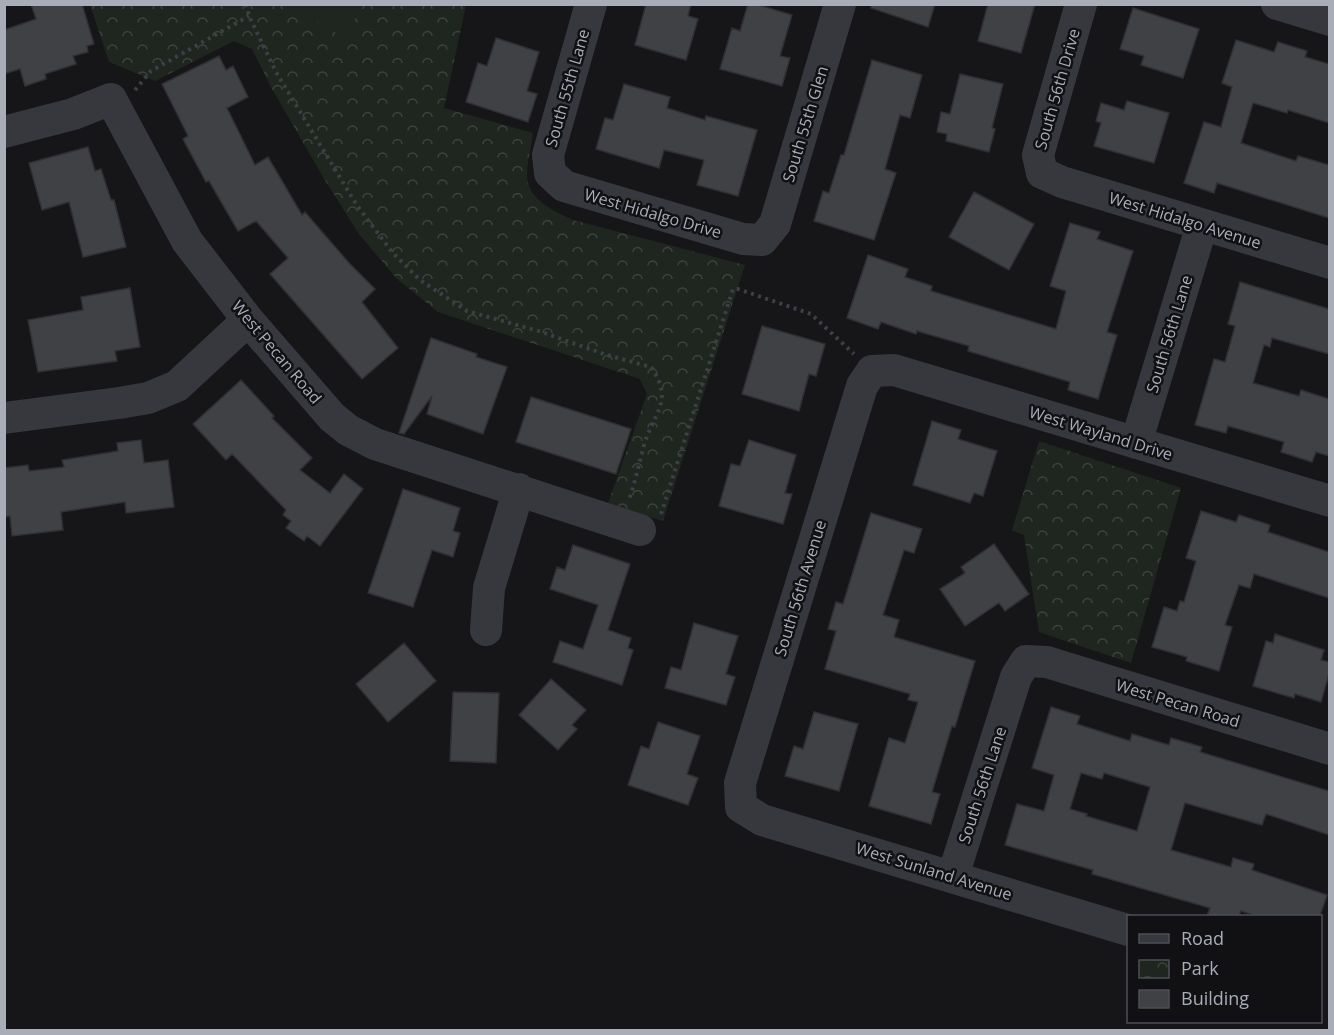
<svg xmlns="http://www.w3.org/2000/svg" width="1334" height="1035" font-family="'Open Sans',sans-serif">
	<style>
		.park { fill: url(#park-crowns) }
		.garden { fill: #1e261f }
		.building { fill: #404145; stroke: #303034; stroke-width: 1.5; fill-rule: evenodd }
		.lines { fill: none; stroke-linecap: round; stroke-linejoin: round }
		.path { stroke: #3d3f44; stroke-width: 4; stroke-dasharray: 3 4.5; stroke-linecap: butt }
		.minor { stroke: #37383d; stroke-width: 32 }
		.labels { text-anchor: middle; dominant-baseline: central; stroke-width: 5; stroke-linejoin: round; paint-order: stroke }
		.street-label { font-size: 16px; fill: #a8adb8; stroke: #111113 }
	</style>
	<defs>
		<pattern id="park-crowns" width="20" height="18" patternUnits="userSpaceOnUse" patternTransform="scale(1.5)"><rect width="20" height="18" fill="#1e261f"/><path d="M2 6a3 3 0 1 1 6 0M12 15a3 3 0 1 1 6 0" fill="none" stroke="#3c433d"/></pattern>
	</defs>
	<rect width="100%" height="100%" fill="#161618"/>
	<!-- park -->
	<path class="park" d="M 90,5 L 466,5 L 444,108 L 533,133 C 531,147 527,162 527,176 C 528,200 554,211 573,220 L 745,265 L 663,521 L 608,503 L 647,394 L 640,379 L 438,312 L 397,279 L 359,234 L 326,182 L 272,89 L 252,49 L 234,41 L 155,81 L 109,62 Z
		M 1039,441 L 1181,488 L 1131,663 L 1039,632 L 1024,535 L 1012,530 Z"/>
	<!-- garden -->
	<path class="garden" d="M 290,5 L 364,5 L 343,37 Z"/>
	<!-- building -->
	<path class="building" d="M 31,4 L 82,4 L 94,44 L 87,46 L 88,52 L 73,56 L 76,64 L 45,74 L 46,79 L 25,86 L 20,69 L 4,74 L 4,30 L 36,19 Z
		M 646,4 L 691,4 L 688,16 L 698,19 L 686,60 L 635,45 Z
		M 748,4 L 755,4 L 792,15 L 780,56 L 790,58 L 782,86 L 720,69 L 732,28 L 740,31 Z
		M 871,4 L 935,4 L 928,27 L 871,8 Z
		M 988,4 L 1035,4 L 1021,53 L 978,41 Z
		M 1133,8 L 1199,29 L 1183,78 L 1141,65 L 1144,56 L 1120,49 Z
		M 496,38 L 539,52 L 527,91 L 537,94 L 528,122 L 466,102 L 478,63 L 487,66 Z
		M 1236,40 L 1274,52 L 1278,42 L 1307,51 L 1305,57 L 1329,64 L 1329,123 L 1288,110 L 1287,113 L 1253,103 L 1241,143 L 1296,161 L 1298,156 L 1329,165 L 1329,218 L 1217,183 L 1214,193 L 1184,183 L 1204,122 L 1221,127 L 1232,87 L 1222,83 Z
		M 219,56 L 226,70 L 233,66 L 248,97 L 227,108 L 255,165 L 268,157 L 302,215 L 305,212 L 349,263 L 375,289 L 362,302 L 398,348 L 362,379 L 270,274 L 288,258 L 256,221 L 238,231 L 209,181 L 206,182 L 183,139 L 188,136 L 162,84 Z
		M 872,60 L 922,75 L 910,118 L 900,115 L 885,169 L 896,173 L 874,240 L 814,221 L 823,191 L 829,193 L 841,155 L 844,155 Z
		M 960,74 L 1003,84 L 992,128 L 995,129 L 989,152 L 946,141 L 947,134 L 937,132 L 941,112 L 950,114 Z
		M 624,84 L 670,97 L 667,108 L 705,120 L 706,116 L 757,130 L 738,196 L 697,185 L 704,160 L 664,150 L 659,168 L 596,149 L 605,118 L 613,120 Z
		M 1127,101 L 1169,113 L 1154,163 L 1094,146 L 1101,123 L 1096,121 L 1101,103 L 1124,110 Z
		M 88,147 L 95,171 L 101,169 L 111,200 L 114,200 L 126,247 L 83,257 L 69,202 L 42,210 L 29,163 Z
		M 974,192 L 1034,224 L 1009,270 L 949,237 Z
		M 1070,223 L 1100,232 L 1097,239 L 1133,251 L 1107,332 L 1117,335 L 1098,399 L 1068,390 L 1070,382 L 968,351 L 969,346 L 917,331 L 916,334 L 881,322 L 878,329 L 847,318 L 868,255 L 908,269 L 905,277 L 932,286 L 931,291 L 1056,329 L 1066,291 L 1050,286 Z
		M 1240,282 L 1329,309 L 1329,354 L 1272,338 L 1270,347 L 1264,345 L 1253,383 L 1299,396 L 1301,390 L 1329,399 L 1329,456 L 1316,452 L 1312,462 L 1281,452 L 1284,442 L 1228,426 L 1226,433 L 1195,425 L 1214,359 L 1225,362 L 1235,326 L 1228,324 Z
		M 130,288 L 140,347 L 115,351 L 117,361 L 38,372 L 28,320 L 83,310 L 81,297 Z
		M 762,326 L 825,344 L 816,376 L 809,374 L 799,411 L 742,394 Z
		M 431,338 L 477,354 L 476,357 L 507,367 L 483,434 L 427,414 L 432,396 L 404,434 L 399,433 Z
		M 241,380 L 274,416 L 272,418 L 312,458 L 300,470 L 330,493 L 344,474 L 363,489 L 320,546 L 307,536 L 304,541 L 286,528 L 291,521 L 283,515 L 286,510 L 232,454 L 226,460 L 193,424 Z
		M 531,397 L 631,429 L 616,474 L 516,442 Z
		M 932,421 L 961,430 L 958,439 L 997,451 L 983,496 L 974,493 L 970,503 L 913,485 Z
		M 141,440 L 144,463 L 168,460 L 174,507 L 126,513 L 125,502 L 61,512 L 63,530 L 12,536 L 10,516 L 4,517 L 4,468 L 28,465 L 29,471 L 64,467 L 62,460 L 118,451 L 117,443 Z
		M 749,440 L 796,455 L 785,493 L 792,494 L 783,524 L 719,506 L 731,464 L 740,466 Z
		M 403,489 L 460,508 L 453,531 L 460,533 L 453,557 L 432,550 L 413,607 L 368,593 Z
		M 1201,511 L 1236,522 L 1239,515 L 1270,525 L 1268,532 L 1329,552 L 1329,598 L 1254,574 L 1250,588 L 1239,585 L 1225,625 L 1232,627 L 1219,671 L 1186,661 L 1187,657 L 1152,647 L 1164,607 L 1177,611 L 1180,601 L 1184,602 L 1196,561 L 1186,558 Z
		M 871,513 L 922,529 L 914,553 L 904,550 L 883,615 L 899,620 L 894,637 L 975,661 L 955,727 L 952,726 L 932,792 L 940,794 L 931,824 L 869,806 L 889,738 L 905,743 L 918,702 L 908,700 L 910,694 L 825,669 L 836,631 L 828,629 L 836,602 L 843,604 Z
		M 994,544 L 1029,594 L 1005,611 L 999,603 L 965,626 L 940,589 L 965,573 L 961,567 Z
		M 573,545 L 630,564 L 608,630 L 631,638 L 628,648 L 633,650 L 622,685 L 553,662 L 560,641 L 583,649 L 598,605 L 550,589 L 557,567 L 565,570 Z
		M 694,623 L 738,636 L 726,674 L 735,677 L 726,705 L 665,688 L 671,667 L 681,670 Z
		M 1275,634 L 1324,650 L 1321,660 L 1329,662 L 1329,674 L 1321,702 L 1295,694 L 1294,698 L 1253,686 L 1266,641 L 1273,643 Z
		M 404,643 L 436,681 L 388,722 L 356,684 Z
		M 551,679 L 586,710 L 572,725 L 577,729 L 558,750 L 519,715 Z
		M 453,692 L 499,693 L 496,763 L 450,761 Z
		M 1051,707 L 1080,716 L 1077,724 L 1130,741 L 1132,734 L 1169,745 L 1171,738 L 1202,747 L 1200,752 L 1329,791 L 1329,835 L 1266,814 L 1262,825 L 1185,803 L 1171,850 L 1231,867 L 1233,858 L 1254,864 L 1252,870 L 1327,895 L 1320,916 L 1256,916 L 1241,911 L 1239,916 L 1207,916 L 1210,908 L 1092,874 L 1093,870 L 1005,845 L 1017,804 L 1044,811 L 1054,775 L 1032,768 ZM 1081,773 L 1102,779 L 1104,773 L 1150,787 L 1137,831 L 1086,816 L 1087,814 L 1070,809 Z
		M 814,712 L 858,724 L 839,791 L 785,776 L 794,746 L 803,749 Z
		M 658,722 L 700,736 L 687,774 L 698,778 L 688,805 L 628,785 L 641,746 L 649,749 Z"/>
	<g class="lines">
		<!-- path -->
		<path class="path" d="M 246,4 L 249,16 L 276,72 L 356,204 L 392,252 L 420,280 L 467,311 L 542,332 L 607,355 L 651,367 C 675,402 653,413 644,445 C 639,464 635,482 629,500
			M 135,90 L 151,71 L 249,16
			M 661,514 L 733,289 L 738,289 L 811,314 L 854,354"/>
		<!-- minor -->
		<path class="minor" d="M 591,4 L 548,155 L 550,173 L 564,186 L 743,239 L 762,240 L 775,224 L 840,4
			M 1081,4 L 1038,155 L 1042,173 L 1062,182 L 1330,263
			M 1277,4 L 1330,20
			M 4,132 L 73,114 L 111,99 L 187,241 L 248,320 L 332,417 L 348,430 L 375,444 L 640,530
			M 4,418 L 119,403 L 148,398 L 177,386 L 248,320
			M 1136,443 L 1202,225
			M 486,630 L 489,588 L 519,489
			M 953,876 L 1016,677 L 1026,661 L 1047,662 L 1330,749
			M 1128,930 L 762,820 L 741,807 L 740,783 L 862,386 L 872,371 L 894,370 L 1330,501"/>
	</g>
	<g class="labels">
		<!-- street labels -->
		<g class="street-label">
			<text transform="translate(567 88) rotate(-74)">South 55th Lane</text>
			<text transform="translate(1057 89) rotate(-74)">South 56th Drive</text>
			<text transform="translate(805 124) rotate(-73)">South 55th Glen</text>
			<text transform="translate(653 213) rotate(16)">West Hidalgo Drive</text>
			<text transform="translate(1185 220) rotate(17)">West Hidalgo Avenue</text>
			<text transform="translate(1169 334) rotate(-73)">South 56th Lane</text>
			<text transform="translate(277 352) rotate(50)">West Pecan Road</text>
			<text transform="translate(1101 433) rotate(17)">West Wayland Drive</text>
			<text transform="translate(800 588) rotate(-73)">South 56th Avenue</text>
			<text transform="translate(1178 703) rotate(17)">West Pecan Road</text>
			<text transform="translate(982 785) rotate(-72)">South 56th Lane</text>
			<text transform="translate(934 871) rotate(17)">West Sunland Avenue</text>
		</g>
	</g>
	<!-- border -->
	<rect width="1334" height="1035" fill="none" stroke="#a8adb8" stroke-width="12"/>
	<!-- legend -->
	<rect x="1127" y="915" width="195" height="108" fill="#111113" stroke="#4d4f55" stroke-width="1.5"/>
	<rect x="1139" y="934" width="30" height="9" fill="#37383d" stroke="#4d4f55" stroke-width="1.5"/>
	<text x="1181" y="945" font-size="18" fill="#a8adb8">Road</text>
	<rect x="1139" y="960" width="30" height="18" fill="url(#park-crowns)" stroke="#4d4f55" stroke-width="1.5"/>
	<text x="1181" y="975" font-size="18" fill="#a8adb8">Park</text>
	<rect x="1139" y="990" width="30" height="18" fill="#404145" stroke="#4d4f55" stroke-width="1.5"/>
	<text x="1181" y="1005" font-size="18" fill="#a8adb8">Building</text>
</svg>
